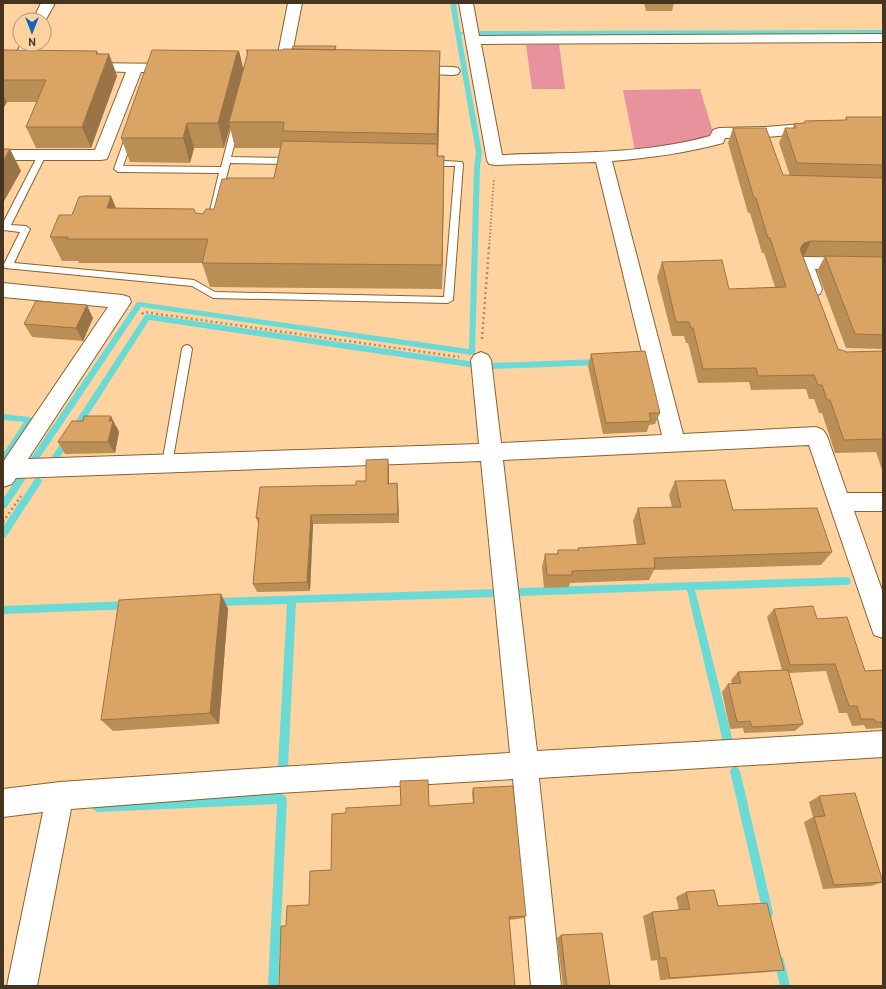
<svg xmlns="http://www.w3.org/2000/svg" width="886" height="989" font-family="Cabin,sans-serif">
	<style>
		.forest { fill: #e7929d }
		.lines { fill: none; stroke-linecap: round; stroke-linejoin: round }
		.stream { fill: #69dad5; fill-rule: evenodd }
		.service-casing { stroke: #886231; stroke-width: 2 }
		.minor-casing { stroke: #886231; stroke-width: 2 }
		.path-far1 { stroke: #ad8d67; stroke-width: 2; stroke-dasharray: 1.5 2; stroke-linecap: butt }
		.path { stroke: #ad8d67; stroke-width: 2.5; stroke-dasharray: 2 3; stroke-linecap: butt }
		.service { fill: #fff; fill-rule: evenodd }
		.minor { fill: #fff; fill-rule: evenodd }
		.wall { fill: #bb8e56 }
		.shaded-wall { fill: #997446 }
		.building { fill: #daa564; stroke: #997446 }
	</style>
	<rect width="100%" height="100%" fill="#ffd3a0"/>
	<!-- forest -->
	<path class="forest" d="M 559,44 L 565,89 L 532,89 L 526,45 Z
		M 700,89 L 712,129 L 711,138 L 690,143 L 635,150 L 623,90 Z"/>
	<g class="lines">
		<!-- stream -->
		<path class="stream" d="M 450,3 L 456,3 L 460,31 L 465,33 L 461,35 L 482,153 L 480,167 L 475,354 L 472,355 L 141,307 L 6,508 L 3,509 L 3,499 L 137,302 L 139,302 L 469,349 L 474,167 L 476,153 Z
			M 883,30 L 883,34 L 476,35 L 473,33 L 476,31 Z
			M 147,314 L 476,362 L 480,365 L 476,368 L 149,320 L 78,431 L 72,431 L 71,429 L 72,427 L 145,315 Z
			M 599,359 L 603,362 L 599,365 L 493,369 L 489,366 L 493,363 Z
			M 3,414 L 30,417 L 34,420 L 6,462 L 3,463 L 3,454 L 24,422 L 3,420 Z
			M 67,437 L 70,438 L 71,440 L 70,442 L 55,465 L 49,465 L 48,463 L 49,461 L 64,438 Z
			M 38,478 L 41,479 L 42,481 L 41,483 L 6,537 L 3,538 L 3,527 L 35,479 Z
			M 847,577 L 850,578 L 851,581 L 850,584 L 847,585 L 695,590 L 733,742 L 731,745 L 728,747 L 725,745 L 723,742 L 687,590 L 521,596 L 518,595 L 517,592 L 518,589 L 521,588 Z
			M 498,589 L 501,590 L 502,593 L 501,596 L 498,597 L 296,603 L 288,766 L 286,769 L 283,771 L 280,769 L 278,766 L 287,604 L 215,606 L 212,605 L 211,602 L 212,599 L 215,598 Z
			M 130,601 L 133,602 L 134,605 L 133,608 L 130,609 L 3,614 L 3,606 Z
			M 735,766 L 738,768 L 740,771 L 773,913 L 772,917 L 768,918 L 764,917 L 763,913 L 730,771 L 732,768 Z
			M 282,794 L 285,796 L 287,799 L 278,986 L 268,986 L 277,804 L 97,812 L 94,810 L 92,807 L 94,804 L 97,802 Z
			M 779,956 L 783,957 L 784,961 L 790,986 L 780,986 L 774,961 L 775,957 Z"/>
		<!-- service casing -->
		<g class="service-casing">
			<path id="service" d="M 233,121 L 239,121 L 240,123 L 231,157 L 292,158 L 296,161 L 292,164 L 230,163 L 214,225 L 208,225 L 207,223 L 219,173 L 118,172 L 114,169 L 126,135 L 130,133 L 134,135 L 123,166 L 221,167 Z
				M 42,152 L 46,155 L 11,225 L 26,226 L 30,229 L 14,263 L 194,280 L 215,292 L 444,297 L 455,166 L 430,166 L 426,163 L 430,160 L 462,162 L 463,164 L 453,300 L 448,303 L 213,298 L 192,286 L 5,268 L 3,266 L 20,232 L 3,230 L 3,223 L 38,155 Z
				M 187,345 L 190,346 L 192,349 L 172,464 L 171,467 L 167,468 L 163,467 L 162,464 L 182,349 L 184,346 Z"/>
		</g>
		<!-- minor casing -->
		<g class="minor-casing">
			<path id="minor" d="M 41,3 L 55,3 L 44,23 L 44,20 L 33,20 Z
				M 288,3 L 302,3 L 289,69 L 287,72 L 282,73 L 277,72 L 275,69 Z
				M 459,3 L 473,3 L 479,36 L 883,34 L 883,42 L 481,44 L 502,155 C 571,152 643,155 710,136 L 713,130 L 719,128 L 766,127 L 814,123 L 820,125 L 822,128 L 820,131 L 814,133 L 766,137 L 725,138 L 723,143 C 686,153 650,158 612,161 L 683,434 L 816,427 L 823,430 L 827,436 L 847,493 L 883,493 L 883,511 L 854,511 L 883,593 L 883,638 L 874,635 L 871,627 L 809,445 L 503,460 L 537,751 L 883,731 L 883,757 L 539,778 L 561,986 L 531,986 L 513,779 L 279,793 L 71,809 L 37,986 L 7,986 L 43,812 L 3,817 L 3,789 L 60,782 L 279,767 L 510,753 L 481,461 L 16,478 L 12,484 L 3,487 L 3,462 L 108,307 L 3,297 L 3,283 L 122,295 L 129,297 L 131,302 L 28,459 L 479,444 L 471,360 L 474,355 L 481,352 L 488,355 L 491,360 L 501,443 L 662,435 L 596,162 L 495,165 L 489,164 L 487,160 Z
				M 21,44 L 35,44 L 24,66 L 22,69 L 17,70 L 12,69 L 10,66 Z
				M 84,63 L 176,64 L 181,65 L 183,68 L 181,71 L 176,72 L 141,72 L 107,159 L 101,160 L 3,160 L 3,150 L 95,150 L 126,72 L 79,70 L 77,67 L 79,64 Z
				M 410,66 L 453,67 L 458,68 L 460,71 L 458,74 L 453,75 L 405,73 L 403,70 L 405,67 Z
				M 804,257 L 883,258 L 883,270 L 815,269 L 822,289 L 820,294 L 813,296 L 806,294 L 795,263 L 798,259 Z"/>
		</g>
		<!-- path-far1 -->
		<path class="path-far1" d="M 489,248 L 494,178"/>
		<!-- path -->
		<path class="path" d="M 142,314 L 144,312 L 459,357
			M 482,339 L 489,247
			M 3,522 L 21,496"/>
		<!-- service -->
		<use href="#service" class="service"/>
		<!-- minor -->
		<use href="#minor" class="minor"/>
	</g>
	<!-- wall -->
	<path class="wall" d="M 644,3 L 674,3 L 672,11 L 646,11 Z
		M 336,46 L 336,50 L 440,51 L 440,77 L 438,156 L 444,156 L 442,289 L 210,287 L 202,263 L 79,263 L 78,261 L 62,261 L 50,237 L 72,215 L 116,208 L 203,214 L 214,209 L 274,178 L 280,148 L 235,148 L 230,127 L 224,148 L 194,148 L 190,163 L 130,162 L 121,138 L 239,51 L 243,69 L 247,56 L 246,50 L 283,50 Z
		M 3,50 L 109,54 L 117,76 L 91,148 L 36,148 L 26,127 L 37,102 L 7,102 L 3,109 Z
		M 846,117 L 883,117 L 883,349 L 846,348 L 817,271 L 825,256 L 803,256 L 838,349 L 847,352 L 883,351 L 883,473 L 876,452 L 835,453 L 822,413 L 819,413 L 814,399 L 809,399 L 806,389 L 751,390 L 749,382 L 698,383 L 688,343 L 686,343 L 684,336 L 672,336 L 657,277 L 662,262 L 729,289 L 775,287 L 764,253 L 762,253 L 750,213 L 748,213 L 728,143 L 733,128 L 783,175 L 790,176 L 779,143 L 785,128 L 793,128 L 794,124 L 804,123 L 805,121 L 845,120 Z
		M 93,318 L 83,341 L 32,337 L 24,324 Z
		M 591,354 L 660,413 L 655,424 L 649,425 L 647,432 L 603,434 L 588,366 Z
		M 117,427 L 119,432 L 115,453 L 65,454 L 58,442 Z
		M 389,469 L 389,484 L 397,483 L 399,523 L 313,524 L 310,591 L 257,592 L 253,584 L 259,525 L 256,518 L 356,485 L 366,481 Z
		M 675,481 L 733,510 L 832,552 L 821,565 L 654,570 L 649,580 L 570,583 L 569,587 L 544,588 L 542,567 L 545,554 L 557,554 L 558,550 L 578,550 L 578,548 L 637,545 L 633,521 L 638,508 L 672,507 L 669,495 Z
		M 221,594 L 228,609 L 219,724 L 113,731 L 101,720 Z
		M 774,609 L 817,619 L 865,671 L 883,670 L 883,728 L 866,729 L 864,725 L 852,726 L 847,713 L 839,713 L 826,671 L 789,673 L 803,724 L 795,731 L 744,733 L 743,728 L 730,729 L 722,692 L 728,684 L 732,684 L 731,680 L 738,672 L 782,670 L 767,617 Z
		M 473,788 L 526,916 L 524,918 L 509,920 L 286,926 L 309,905 L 331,870 L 346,813 L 429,806 L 473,803 L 472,794 Z
		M 819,796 L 883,882 L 871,886 L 823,889 L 804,822 L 813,817 L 809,802 Z
		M 686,892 L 718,906 L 784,970 L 769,972 L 660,980 L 657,960 L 651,961 L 643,916 L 652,912 L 679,910 L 676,897 Z
		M 561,935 L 610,986 L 563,986 L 557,938 Z"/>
	<!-- shaded-wall -->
	<path class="shaded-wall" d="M 97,51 L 104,70 L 109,54 L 117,76 L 91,148 L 82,127 L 96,54 Z
		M 239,51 L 245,76 L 229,122 L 230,127 L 224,148 L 218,123 L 237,53 Z
		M 440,51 L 440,77 L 438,160 L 437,134 Z
		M 3,94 L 7,102 L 3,109 Z
		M 187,123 L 194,148 L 190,163 L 183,138 Z
		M 10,149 L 21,171 L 3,203 L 3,161 Z
		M 444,156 L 444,180 L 442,289 L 442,265 Z
		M 111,196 L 121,220 L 107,208 Z
		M 811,241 L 804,256 L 797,258 L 800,249 L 804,243 Z
		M 87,305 L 93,318 L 83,341 L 76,328 Z
		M 111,416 L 119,432 L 115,453 L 108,442 L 109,421 Z
		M 388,459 L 389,469 L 389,493 L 388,484 Z
		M 397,483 L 398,493 L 399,523 L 398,514 Z
		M 311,515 L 313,524 L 310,591 L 307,582 Z
		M 221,594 L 228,609 L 219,724 L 210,713 Z"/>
	<!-- building -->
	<path class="building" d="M 293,46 L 336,46 L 335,50 L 292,49 Z
		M 283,49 L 440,51 L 437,134 L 283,131 L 284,122 L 229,122 L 248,52 L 246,50 L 283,50 Z
		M 3,50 L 97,51 L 96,54 L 109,54 L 82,127 L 26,127 L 46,80 L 3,80 Z
		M 152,50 L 239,51 L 237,53 L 218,123 L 187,123 L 183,138 L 121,138 Z
		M 846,117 L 883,117 L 883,165 L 797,163 L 785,128 L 796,128 L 794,124 L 805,123 L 805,121 L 847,120 Z
		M 733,128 L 766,128 L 783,175 L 883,178 L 883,242 L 811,241 L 804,243 L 800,249 L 838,349 L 847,352 L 883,351 L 883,439 L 844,440 L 830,400 L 827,400 L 822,385 L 818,385 L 814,375 L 758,376 L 756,368 L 703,369 L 693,328 L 691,328 L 689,322 L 676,322 L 662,262 L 722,260 L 729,289 L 786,287 L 770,238 L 768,238 L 756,198 L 754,198 Z
		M 282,141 L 437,144 L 437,156 L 444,156 L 442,265 L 202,263 L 208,239 L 67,239 L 68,237 L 50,237 L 59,215 L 72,215 L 79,197 L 84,196 L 111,196 L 107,208 L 194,209 L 195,213 L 203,214 L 206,209 L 214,209 L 222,179 L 228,179 L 228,178 L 274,178 Z
		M 3,149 L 10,149 L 3,161 Z
		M 825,256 L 883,257 L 883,335 L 855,334 Z
		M 36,301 L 87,305 L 76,328 L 24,324 Z
		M 645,351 L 660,413 L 649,413 L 651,421 L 606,423 L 591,354 Z
		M 84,416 L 111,416 L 109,421 L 113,421 L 108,442 L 58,442 L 72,421 L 83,421 Z
		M 388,459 L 388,484 L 397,483 L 398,514 L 311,515 L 307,582 L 253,584 L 259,518 L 256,518 L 260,487 L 356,485 L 356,481 L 366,481 L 366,460 Z
		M 725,480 L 733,510 L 817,508 L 832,552 L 654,558 L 655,568 L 572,571 L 572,575 L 547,575 L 545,554 L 558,554 L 558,550 L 579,550 L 578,548 L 645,544 L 638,508 L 681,507 L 675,481 Z
		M 221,594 L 210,713 L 101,720 L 119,600 Z
		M 813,606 L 817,619 L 847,617 L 865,671 L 883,670 L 883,722 L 876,722 L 874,719 L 861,719 L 857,706 L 849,706 L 835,664 L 790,665 L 774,609 Z
		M 788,670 L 803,724 L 752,727 L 750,721 L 737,722 L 728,684 L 741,683 L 738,672 Z
		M 428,780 L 429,806 L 474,803 L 473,788 L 513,786 L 526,916 L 509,917 L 515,986 L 279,986 L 281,926 L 286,926 L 287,906 L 309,905 L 310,871 L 331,870 L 332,814 L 346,813 L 346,808 L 401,805 L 400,781 Z
		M 855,793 L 883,882 L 834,885 L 814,817 L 825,816 L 819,796 Z
		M 714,890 L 718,906 L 767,903 L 784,970 L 670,978 L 666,958 L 660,958 L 652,912 L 690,909 L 686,892 Z
		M 602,933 L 610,986 L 567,986 L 561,935 Z"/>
	<!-- border -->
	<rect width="886" height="989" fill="none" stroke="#453420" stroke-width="8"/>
	<!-- north arrow -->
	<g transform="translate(32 32) rotate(180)"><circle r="19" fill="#ffd3a0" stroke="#b5936d"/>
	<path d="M0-3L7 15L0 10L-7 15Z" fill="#0f69b7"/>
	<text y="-6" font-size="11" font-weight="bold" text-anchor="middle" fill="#453420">N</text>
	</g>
</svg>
